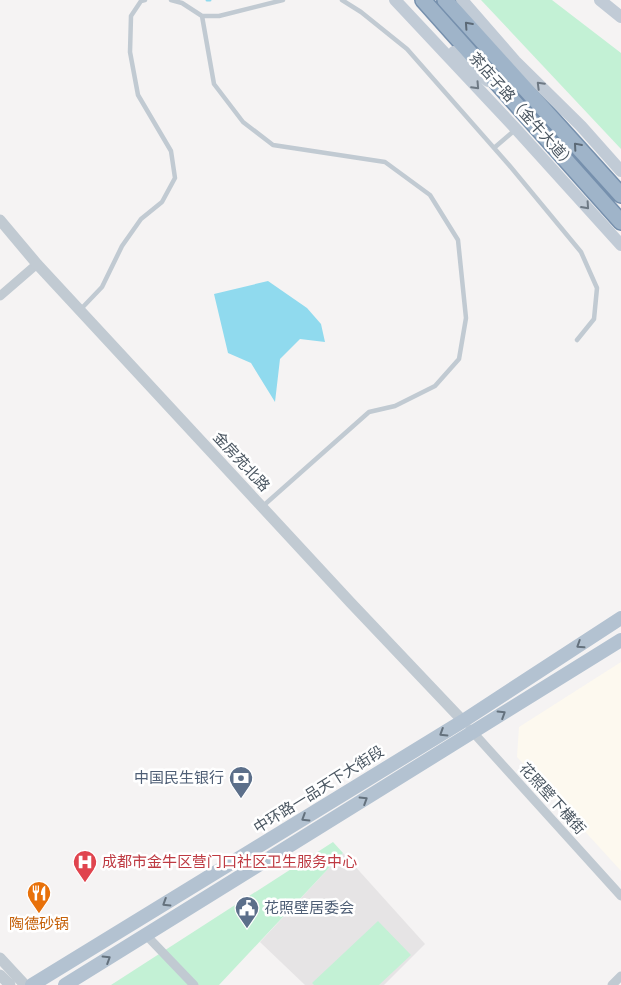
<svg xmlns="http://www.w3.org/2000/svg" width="621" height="985" font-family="'Alegreya Sans','Noto Sans SC',sans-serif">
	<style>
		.commercial { fill: #fdf9ef }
		.education { fill: #e6e4e5 }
		.green { fill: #c3f1d5 }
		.water { fill: #90daee }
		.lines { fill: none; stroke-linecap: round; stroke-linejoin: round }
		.stream { stroke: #90daee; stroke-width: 3 }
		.trunk-casing { stroke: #7690ad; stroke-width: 18 }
		.service { stroke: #c1cad2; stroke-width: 4.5 }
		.minor { stroke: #c1cad2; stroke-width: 9 }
		.tertiary { stroke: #c1cad2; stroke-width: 11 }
		.secondary { stroke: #c1cbd6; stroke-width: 12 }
		.primary { stroke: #b3c2d1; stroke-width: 14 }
		.trunk { stroke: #9fb4c9; stroke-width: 15 }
		.oneway { stroke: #5b6976 }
		.oneway2 { stroke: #6e7984 }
		.oneway3 { stroke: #64717d }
		.labels { text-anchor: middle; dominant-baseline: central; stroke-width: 5; stroke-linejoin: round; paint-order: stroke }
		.street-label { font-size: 15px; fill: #4a5661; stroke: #fff }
		.service-label { font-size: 15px; fill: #4e5e75; stroke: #fff; text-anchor: end }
		.health-label { font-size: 15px; fill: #be3a42; stroke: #fff; text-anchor: start }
		.food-label { font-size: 15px; fill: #c56008; stroke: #fff }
	</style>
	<rect width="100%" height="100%" fill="#f5f3f3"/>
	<!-- commercial -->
	<path class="commercial" d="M 621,662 L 621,871 L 517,757 L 519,727 Z"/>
	<!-- education -->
	<path class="education" d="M 343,853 L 425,944 L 384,985 L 305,985 L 260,942 Z"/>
	<!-- green -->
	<path class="green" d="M 481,0 L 552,0 L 621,53 L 621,149 Z
		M 333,842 L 343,853 L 219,985 L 111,985 Z
		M 378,921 L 411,955 L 379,985 L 314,985 L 312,983 Z"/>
	<!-- water -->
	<path class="water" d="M 268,281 L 307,308 L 321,324 L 325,342 L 300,339 L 280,359 L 275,402 L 251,363 L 228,353 L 214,294 Z"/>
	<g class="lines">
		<!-- stream -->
		<path class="stream" d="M 207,0 L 210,0"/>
		<!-- trunk casing -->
		<g class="trunk-casing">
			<path id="trunk" d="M 423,0 L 621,222
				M 445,0 L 621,195"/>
		</g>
		<!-- service -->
		<path class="service" d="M 171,0 L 182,3 L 202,16 L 219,16 L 283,0
			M 342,0 L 361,12 L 407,49 L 509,165 L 581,252 L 597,288 L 594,319 L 577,340
			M 202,16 L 214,84 L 243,122 L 273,145 L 385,162 L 430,195 L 458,240 L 466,318 L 459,359 L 435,386 L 395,406 L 369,412 L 263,506
			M 494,148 L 515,130
			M 81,309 L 102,287 L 122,246 L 141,219 L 162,202 L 175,178 L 171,151 L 138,95 L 130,52 L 131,16 L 141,1 L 145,0"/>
		<!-- minor -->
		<path class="minor" d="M 0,296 L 37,264
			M 470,729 L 621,896
			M 146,935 L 194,985
			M 612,985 L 621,976"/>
		<!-- tertiary -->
		<path class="tertiary" d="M 0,220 L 37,264 L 351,603 L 463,721
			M 0,958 L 25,985
			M 0,975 L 10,985"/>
		<!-- secondary -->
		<path class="secondary" d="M 395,0 L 516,129 L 621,245
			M 462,0 L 515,61 L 581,126 L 621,171
			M 600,0 L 621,17
			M 454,52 L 488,81"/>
		<!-- primary -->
		<path class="primary" d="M 32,985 L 463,721 L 621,618
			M 65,985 L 621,640"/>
		<!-- trunk -->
		<use href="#trunk" class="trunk"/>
	</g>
	<!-- one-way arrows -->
	<defs><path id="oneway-chevron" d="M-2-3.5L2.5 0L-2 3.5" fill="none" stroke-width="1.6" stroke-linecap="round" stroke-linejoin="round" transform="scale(1.25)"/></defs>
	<g class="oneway">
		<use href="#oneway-chevron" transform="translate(468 25) rotate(-132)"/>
		<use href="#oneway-chevron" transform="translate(577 146) rotate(-131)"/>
	</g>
	<g class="oneway2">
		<use href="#oneway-chevron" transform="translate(540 85) rotate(-135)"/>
		<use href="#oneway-chevron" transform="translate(476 86) rotate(47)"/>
		<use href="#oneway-chevron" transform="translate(586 206) rotate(48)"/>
	</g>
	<g class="oneway3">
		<use href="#oneway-chevron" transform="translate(580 645) rotate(147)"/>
		<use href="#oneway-chevron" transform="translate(502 714) rotate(-32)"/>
		<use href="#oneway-chevron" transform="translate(443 733) rotate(148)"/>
		<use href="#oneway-chevron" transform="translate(364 800) rotate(-32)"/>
		<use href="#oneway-chevron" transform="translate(305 818) rotate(148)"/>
		<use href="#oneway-chevron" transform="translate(166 903) rotate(148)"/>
		<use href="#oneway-chevron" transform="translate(107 959) rotate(-32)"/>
	</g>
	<!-- icons -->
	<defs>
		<g id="bank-pin" transform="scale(1.25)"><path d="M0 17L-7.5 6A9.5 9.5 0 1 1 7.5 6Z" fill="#5c6f8a" stroke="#fff"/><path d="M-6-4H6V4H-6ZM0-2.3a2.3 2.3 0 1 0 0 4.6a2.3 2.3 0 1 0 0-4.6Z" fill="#fff"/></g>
		<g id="hospital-pin" transform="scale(1.25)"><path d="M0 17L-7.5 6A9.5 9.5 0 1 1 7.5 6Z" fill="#e0444e" stroke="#fff"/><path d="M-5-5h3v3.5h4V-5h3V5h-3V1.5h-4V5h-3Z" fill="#fff"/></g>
		<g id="restaurant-pin" transform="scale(1.25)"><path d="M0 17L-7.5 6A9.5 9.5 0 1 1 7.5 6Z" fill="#e8710a" stroke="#fff"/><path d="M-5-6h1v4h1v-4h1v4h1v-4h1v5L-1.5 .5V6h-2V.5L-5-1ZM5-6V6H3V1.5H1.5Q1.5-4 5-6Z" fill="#fff"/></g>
		<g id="civic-pin" transform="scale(1.25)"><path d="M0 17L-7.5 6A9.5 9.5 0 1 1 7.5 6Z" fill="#5c6f8a" stroke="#fff"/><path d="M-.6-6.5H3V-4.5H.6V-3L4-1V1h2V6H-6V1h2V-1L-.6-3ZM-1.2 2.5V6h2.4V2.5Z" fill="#fff"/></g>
	</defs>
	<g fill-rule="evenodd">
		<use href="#bank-pin" x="241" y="778"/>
		<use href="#hospital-pin" x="85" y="862"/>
		<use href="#restaurant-pin" x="39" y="893"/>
		<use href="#civic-pin" x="247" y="908"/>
	</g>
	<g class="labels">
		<!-- street labels -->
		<g class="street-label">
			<text transform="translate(522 111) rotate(48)">茶店子路（金牛大道）</text>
			<text transform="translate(241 462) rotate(47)">金房苑北路</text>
			<text transform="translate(319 790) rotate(-32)">中环路一品天下大街段</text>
			<text transform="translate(552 799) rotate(48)">花照壁下横街</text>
		</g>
		<!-- service labels -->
		<g class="service-label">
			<text x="224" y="778">中国民生银行</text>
			<text x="264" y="908" text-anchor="start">花照壁居委会</text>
		</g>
		<!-- health labels -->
		<g class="health-label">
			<text x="102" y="862">成都市金牛区营门口社区卫生服务中心</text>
		</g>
		<!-- food labels -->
		<g class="food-label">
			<text x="39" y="924">陶德砂锅</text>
		</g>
	</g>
</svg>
